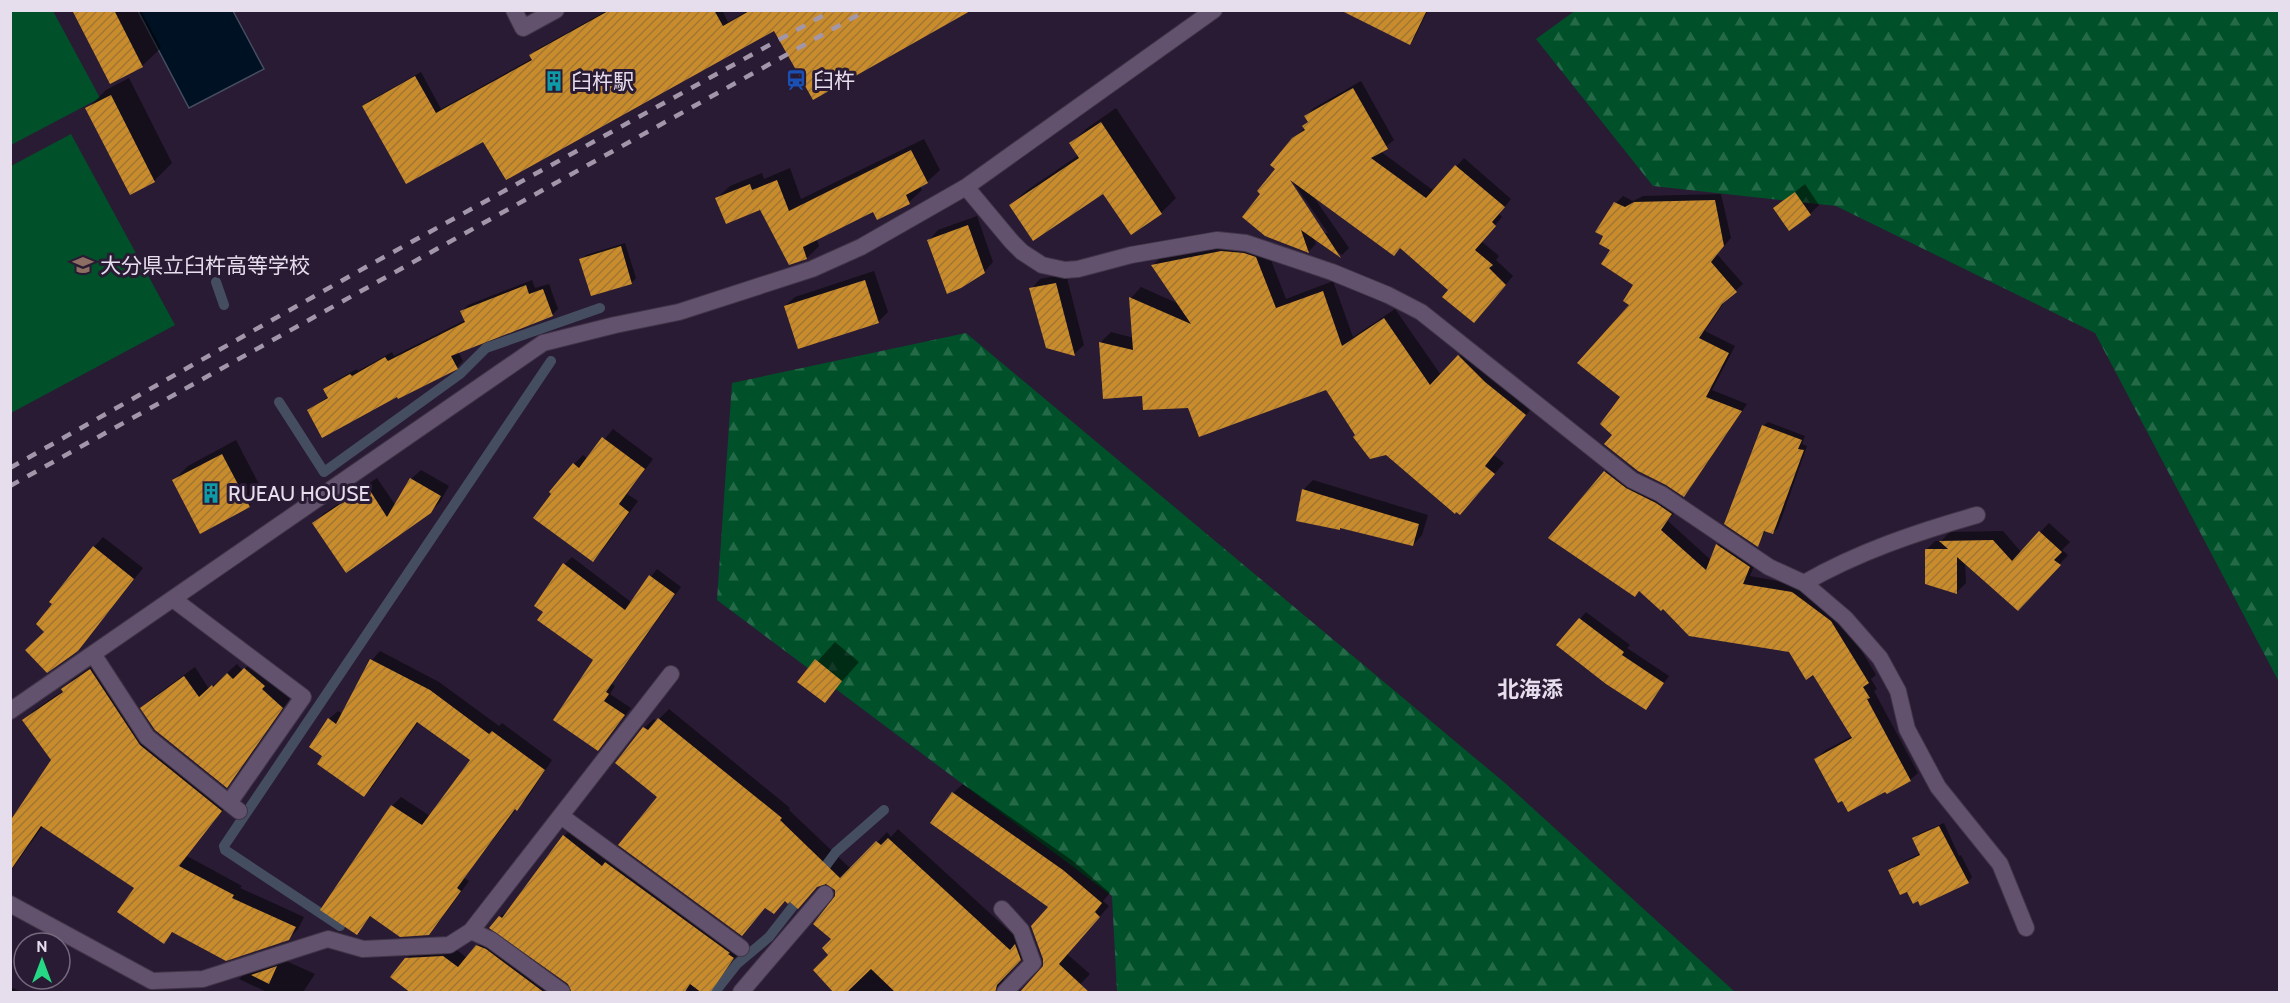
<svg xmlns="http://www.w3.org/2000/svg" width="2290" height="1003" font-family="Cabin,'Noto Sans JP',sans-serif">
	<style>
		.green { fill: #005129 }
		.forest { fill: url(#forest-firs) }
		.water { fill: #001124; stroke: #454e60; stroke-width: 1.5 }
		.shadow { fill: #0007; fill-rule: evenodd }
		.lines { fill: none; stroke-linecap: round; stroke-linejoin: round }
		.stream { stroke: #454e60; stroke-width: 10 }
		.building { fill: url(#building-hatch) }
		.minor-casing { stroke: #413548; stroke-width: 18 }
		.minor { stroke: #62526d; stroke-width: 16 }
		.rail { stroke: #a297aa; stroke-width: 4.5; stroke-dasharray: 10 10; stroke-linecap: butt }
		.labels { text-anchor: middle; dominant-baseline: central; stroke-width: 6; stroke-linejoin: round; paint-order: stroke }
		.poi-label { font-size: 21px; fill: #e6dded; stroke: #291b33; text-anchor: start }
		.neighbourhood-label { font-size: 22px; font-weight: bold; fill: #e6dded; stroke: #291b33 }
	</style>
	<defs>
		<pattern id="forest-firs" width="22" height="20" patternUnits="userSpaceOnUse" patternTransform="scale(1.5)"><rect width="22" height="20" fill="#005129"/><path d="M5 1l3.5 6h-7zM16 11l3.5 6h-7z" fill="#256a48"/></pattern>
		<pattern id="building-hatch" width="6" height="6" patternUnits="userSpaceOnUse" patternTransform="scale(1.5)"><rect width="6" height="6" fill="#c98c2d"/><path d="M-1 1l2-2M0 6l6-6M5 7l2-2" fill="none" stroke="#a17635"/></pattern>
	</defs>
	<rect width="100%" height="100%" fill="#291b33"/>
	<!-- green -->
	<path class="green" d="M 11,10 L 53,11 L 100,98 L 11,145 Z
		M 71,134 L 175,325 L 11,413 L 11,166 Z"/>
	<!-- forest -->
	<path class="forest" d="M 1576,10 L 2279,11 L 2279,682 L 2095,333 L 1836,206 L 1653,186 L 1536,39 Z
		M 966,333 L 1505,783 L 1735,992 L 1117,992 L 1112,896 L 717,600 L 732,383 Z"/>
	<!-- water -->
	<path class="water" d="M 138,11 L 233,11 L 264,69 L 189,108 Z"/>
	<!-- shadow -->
	<path class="shadow" d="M 73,10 L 141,10 L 161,48 L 142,66 Z
		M 608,10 L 722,10 L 728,22 L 749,10 L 970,10 L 775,29 L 483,140 L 364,106 L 369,101 L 421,72 L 441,109 L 533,58 L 531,55 L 536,50 Z
		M 1365,10 L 1428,10 L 1414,39 L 1409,43 Z
		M 129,78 L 172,163 L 154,181 L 87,109 L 106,90 Z
		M 1361,81 L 1394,140 L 1380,151 L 1434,191 L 1464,158 L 1511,199 L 1499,214 L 1502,217 L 1481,241 L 1499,256 L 1496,260 L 1513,276 L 1481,314 L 1401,247 L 1313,196 L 1349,248 L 1342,255 L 1313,236 L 1316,244 L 1309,251 L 1266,235 L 1262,194 L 1293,139 L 1305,128 L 1309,121 L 1306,116 L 1314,108 ZM 1287,173 L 1328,233 L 1325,233 L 1285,174 Z
		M 1116,108 L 1176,198 L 1161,213 L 1131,232 L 1104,192 L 1011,205 L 1026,191 L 1079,155 L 1071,143 L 1086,129 Z
		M 924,139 L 940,170 L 927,182 L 920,186 L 922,190 L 909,202 L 877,218 L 873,210 L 816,238 L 819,246 L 807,258 L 761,208 L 727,222 L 717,198 L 730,186 L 762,173 L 764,179 L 790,168 L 801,199 Z
		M 1805,184 L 1819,205 L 1810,214 L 1775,208 Z
		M 1721,194 L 1731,238 L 1717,254 L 1743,284 L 1727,298 L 1705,331 L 1735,346 L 1712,390 L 1747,404 L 1690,488 L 1684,495 L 1614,435 L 1622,397 L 1631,304 L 1635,285 L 1612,249 L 1616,203 L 1623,196 L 1633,201 L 1643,196 Z
		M 977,216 L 993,262 L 984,272 L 929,240 L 938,230 Z
		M 1233,241 L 1266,247 L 1286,299 L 1333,281 L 1353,337 L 1395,309 L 1441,375 L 1470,346 L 1535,404 L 1494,455 L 1504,463 L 1471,501 L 1456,436 L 1357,435 L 1326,388 L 1190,406 L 1143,395 L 1104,397 L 1101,342 L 1111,332 L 1134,338 L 1131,298 L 1141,287 L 1179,304 L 1153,265 L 1163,255 Z
		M 625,243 L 636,278 L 632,282 L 592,295 L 581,260 L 586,255 Z
		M 874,271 L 888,312 L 878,322 L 785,306 L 795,297 Z
		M 1066,274 L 1084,345 L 1074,354 L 1047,347 L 1031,289 L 1040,279 Z
		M 532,280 L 535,288 L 549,284 L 558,309 L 552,315 L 458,351 L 463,361 L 457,367 L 397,395 L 309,410 L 329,396 L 325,389 L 331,383 L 357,369 L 358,371 L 392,352 L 394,356 L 465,320 L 462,311 L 468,305 Z
		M 1768,422 L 1805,436 L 1802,444 L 1807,446 L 1778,528 L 1773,533 L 1766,530 L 1758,545 L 1763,426 Z
		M 613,429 L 653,459 L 627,494 L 638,501 L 602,551 L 592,560 L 574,464 L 583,455 L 588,459 Z
		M 236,440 L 263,492 L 249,506 L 174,480 L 188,466 Z
		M 1612,464 L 1679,506 L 1668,521 L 1712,561 L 1718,545 L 1725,537 L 1757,559 L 1750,576 L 1800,585 L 1839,613 L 1876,675 L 1871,679 L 1877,689 L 1874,691 L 1918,773 L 1910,780 L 1816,759 L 1824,751 L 1852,736 L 1814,673 L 1790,651 L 1663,607 L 1640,590 L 1635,595 L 1605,472 Z
		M 421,470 L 449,486 L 440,502 L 430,512 L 346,571 L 314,524 L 323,514 L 377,478 L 396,506 L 411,479 Z
		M 1313,480 L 1428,515 L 1422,535 L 1413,545 L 1341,526 L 1303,490 Z
		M 2049,523 L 2070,542 L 2062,550 L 2068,555 L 2027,600 L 1965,563 L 1966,583 L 1957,592 L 1926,550 L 1935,541 L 1941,541 L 1950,532 L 2003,531 L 2021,552 Z
		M 103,537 L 143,568 L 87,639 L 46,632 L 94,547 Z
		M 572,557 L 631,602 L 657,569 L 681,587 L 612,684 L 615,686 L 610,694 L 631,708 L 605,742 L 595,660 L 545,612 L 565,564 Z
		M 1586,612 L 1630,645 L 1627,648 L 1669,676 L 1646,708 L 1580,619 Z
		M 835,642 L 859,662 L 825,701 L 800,681 Z
		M 380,651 L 439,682 L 499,726 L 502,723 L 552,760 L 526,800 L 517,808 L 464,878 L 469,881 L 437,925 L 428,934 L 372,915 L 357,933 L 392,806 L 401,797 L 430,816 L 472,760 L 419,721 L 373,786 L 364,795 L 324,755 L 329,719 L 338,711 L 343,714 L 372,660 Z
		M 255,659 L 291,697 L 236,776 L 227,786 L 142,708 L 152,698 L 195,667 L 209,689 L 237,664 L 243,671 Z
		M 100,661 L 149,736 L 230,801 L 187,856 L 242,886 L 240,888 L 304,917 L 298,929 L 289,939 L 174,931 L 163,942 L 136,888 L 43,826 L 10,872 L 10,821 L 52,760 L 24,720 L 33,711 L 64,690 L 72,680 Z
		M 669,709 L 790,808 L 789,810 L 851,869 L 887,832 L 891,837 L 898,829 L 1030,950 L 1004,979 L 1007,990 L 1011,992 L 836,992 L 830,955 L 837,895 L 833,885 L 821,883 L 807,898 L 786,900 L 774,912 L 766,907 L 742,934 L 659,797 L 644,728 L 654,719 L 657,721 Z
		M 963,784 L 1073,861 L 1110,893 L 1103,901 L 1109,906 L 1067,954 L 1090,974 L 1073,992 L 1014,992 L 1023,990 L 1045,966 L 1050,906 L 953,793 Z
		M 1944,823 L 1959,856 L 1961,855 L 1972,877 L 1968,882 L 1919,899 L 1890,871 L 1894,866 L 1921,853 L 1914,839 L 1918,834 Z
		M 574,826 L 742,948 L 711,992 L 689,992 L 654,963 L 569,983 L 500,917 L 511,908 L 564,836 Z
		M 487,936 L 569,992 L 414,992 L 406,959 L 416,949 L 453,947 L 467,958 Z
		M 284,960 L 315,974 L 303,992 L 267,992 L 239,979 L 248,970 Z
		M 10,987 L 22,992 L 10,992 Z"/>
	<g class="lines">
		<!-- stream -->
		<path class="stream" d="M 216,282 L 224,305
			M 279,402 L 324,472 L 460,374 L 486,348 L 600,308
			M 819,875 L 836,852 L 884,810
			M 340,926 L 225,850 L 224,846 L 551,361
			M 715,992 L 737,964 L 769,937 L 801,896"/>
	</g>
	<!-- building -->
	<path class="building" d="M 72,10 L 114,10 L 143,67 L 110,84 Z
		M 610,10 L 714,10 L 723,26 L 751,10 L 972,10 L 813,100 L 774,31 L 506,180 L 483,142 L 406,184 L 362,106 L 415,76 L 436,113 L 532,60 L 529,55 Z
		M 1340,10 L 1427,10 L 1410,45 Z
		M 1353,88 L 1388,149 L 1371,158 L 1426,198 L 1455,165 L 1505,207 L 1492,222 L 1496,226 L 1475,250 L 1493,265 L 1489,268 L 1506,285 L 1474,323 L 1442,297 L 1448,290 L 1400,248 L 1394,256 L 1290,180 L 1341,258 L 1301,230 L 1309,253 L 1265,236 L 1242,217 L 1260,194 L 1257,191 L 1275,169 L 1270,165 L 1292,138 L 1305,130 L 1302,126 L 1308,122 L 1304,116 Z
		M 111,95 L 155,182 L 130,195 L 85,108 Z
		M 1101,122 L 1162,214 L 1131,235 L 1103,194 L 1033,241 L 1009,205 L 1079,158 L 1069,143 Z
		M 911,150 L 928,183 L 906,195 L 910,204 L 877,220 L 873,212 L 803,247 L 807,259 L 789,265 L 758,206 L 760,210 L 726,224 L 715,198 L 750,184 L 752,190 L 777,180 L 789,211 Z
		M 1795,192 L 1811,215 L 1789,231 L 1773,208 Z
		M 1715,200 L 1724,246 L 1711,262 L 1737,292 L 1722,304 L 1699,338 L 1729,353 L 1706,397 L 1742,411 L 1684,497 L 1666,485 L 1638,471 L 1604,444 L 1612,435 L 1600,424 L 1620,397 L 1577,363 L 1629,305 L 1623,301 L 1633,285 L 1601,264 L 1610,250 L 1599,244 L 1603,236 L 1595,232 L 1614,202 L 1625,207 L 1634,202 Z
		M 968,225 L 985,273 L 961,288 L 947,294 L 927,240 Z
		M 621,246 L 632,284 L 591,296 L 579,259 Z
		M 1221,251 L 1244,253 L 1256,257 L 1276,308 L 1323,291 L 1342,346 L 1384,318 L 1430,385 L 1458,355 L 1485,382 L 1526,415 L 1485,466 L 1495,474 L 1460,515 L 1456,512 L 1455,514 L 1386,455 L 1370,459 L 1353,437 L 1355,435 L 1326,390 L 1199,437 L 1188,408 L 1143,410 L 1142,396 L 1103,399 L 1099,342 L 1133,350 L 1129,297 L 1191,324 L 1151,265 Z
		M 865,280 L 879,323 L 798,349 L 784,306 Z
		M 1056,283 L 1075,356 L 1046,348 L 1029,288 Z
		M 526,285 L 529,294 L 543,289 L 553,316 L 451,356 L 458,369 L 398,399 L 397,397 L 322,438 L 307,410 L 328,398 L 323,389 L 350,374 L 352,376 L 385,357 L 388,361 L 465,322 L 460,311 Z
		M 1762,425 L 1802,440 L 1798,449 L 1804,450 L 1773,534 L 1764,531 L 1758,547 L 1724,524 Z
		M 602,437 L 645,469 L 619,504 L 629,512 L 593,562 L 533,518 L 551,494 L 549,492 L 573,463 L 579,468 Z
		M 222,454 L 250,507 L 200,534 L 172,480 Z
		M 1604,471 L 1626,488 L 1656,503 L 1672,514 L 1661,530 L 1706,570 L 1716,544 L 1750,567 L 1743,584 L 1792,592 L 1831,621 L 1869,683 L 1863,687 L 1870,698 L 1867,699 L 1911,781 L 1887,794 L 1885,792 L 1848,812 L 1842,801 L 1838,803 L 1814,759 L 1852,738 L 1813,675 L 1806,680 L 1789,652 L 1689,636 L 1663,609 L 1661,611 L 1639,591 L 1635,597 L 1548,538 Z
		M 410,478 L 441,496 L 431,513 L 346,573 L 312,523 L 367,486 L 387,517 Z
		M 1302,489 L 1419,524 L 1413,546 L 1340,528 L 1340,530 L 1296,521 Z
		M 2039,531 L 2062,552 L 2054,560 L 2061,565 L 2018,611 L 1957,557 L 1957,594 L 1925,584 L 1925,549 L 1948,549 L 1939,541 L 1993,540 L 2012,561 Z
		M 93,546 L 134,579 L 78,651 L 47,673 L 25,650 L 44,632 L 36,624 L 52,604 L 49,602 Z
		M 563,563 L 625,610 L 649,575 L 675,594 L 606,692 L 609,694 L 604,701 L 625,715 L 598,751 L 553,720 L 593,660 L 537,620 L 543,612 L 534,606 Z
		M 1579,618 L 1624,652 L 1622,655 L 1664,683 L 1646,710 L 1606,684 L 1556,645 Z
		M 370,659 L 430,690 L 489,734 L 492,731 L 545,770 L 517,811 L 515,809 L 457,888 L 461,891 L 429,935 L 400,937 L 370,916 L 357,935 L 320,910 L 391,805 L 422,825 L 470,760 L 417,722 L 364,797 L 317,764 L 322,756 L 309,747 L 328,718 L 336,724 Z
		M 815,659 L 842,681 L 825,703 L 797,682 Z
		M 244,668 L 265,686 L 262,689 L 283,708 L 227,788 L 155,730 L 140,708 L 184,676 L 199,697 L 212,685 L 213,687 L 227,673 L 233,679 Z
		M 90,669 L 140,745 L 222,811 L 179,866 L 234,895 L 232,898 L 296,927 L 289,940 L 226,961 L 172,932 L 164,944 L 117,912 L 134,888 L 41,826 L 10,871 L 10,821 L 51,760 L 22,720 L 63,692 L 61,689 Z
		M 658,718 L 782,818 L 780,820 L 840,878 L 876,841 L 881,845 L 888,838 L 1010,950 L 1015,944 L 1021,960 L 997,985 L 995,993 L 896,993 L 871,969 L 846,993 L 834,993 L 813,970 L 828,955 L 822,948 L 831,939 L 813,924 L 835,896 L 835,890 L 826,884 L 817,887 L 798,909 L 790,902 L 788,904 L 785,901 L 774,914 L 765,908 L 742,936 L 618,845 L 657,797 L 615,763 L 643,727 L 648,730 Z
		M 952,792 L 1063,870 L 1102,903 L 1095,912 L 1100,917 L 1059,964 L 1090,993 L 1019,993 L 1043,966 L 1043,959 L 1031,926 L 1048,907 L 930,823 Z
		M 1939,826 L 1969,883 L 1920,906 L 1918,901 L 1913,904 L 1907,892 L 1900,895 L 1888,870 L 1920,855 L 1912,838 Z
		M 563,835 L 602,866 L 605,862 L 730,953 L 728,954 L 734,958 L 710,993 L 702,993 L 690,984 L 684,993 L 572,993 L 568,984 L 489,928 L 499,916 L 502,918 Z
		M 476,945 L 486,949 L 545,993 L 411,993 L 390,977 L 405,958 L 443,956 L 458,967 Z
		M 277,966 L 269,984 L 251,975 Z"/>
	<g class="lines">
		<!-- minor casing -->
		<g class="minor-casing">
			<path id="minor" d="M 514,10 L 523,28 L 556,10
				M 966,187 L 1012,242 L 1022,252 L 1042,265 L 1065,270 L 1078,269 L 1131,255 L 1217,240 L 1246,243 L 1332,272 L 1388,295 L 1421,312 L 1632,480 L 1661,494 L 1769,567 L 1804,583 L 1845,618 L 1880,658 L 1898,691 L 1907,729 L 1938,787 L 2000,864 L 2026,928
				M 1804,583 C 1858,552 1917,532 1977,515
				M 173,599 L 303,697 L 229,803
				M 93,654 L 147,737 L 239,811
				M 10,711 L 543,343 L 615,325 L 679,312 L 812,269 L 861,247 L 966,187 L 1214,10
				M 561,816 L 741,948
				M 10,904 L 152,981 L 203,979 L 328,939 L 363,949 L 449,945 L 471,931 L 491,940 L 562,992
				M 1002,909 L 1021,930 L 1033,963 L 1005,992
				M 471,931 L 671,674
				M 741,992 L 825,894"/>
		</g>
		<!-- minor -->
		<use href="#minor" class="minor"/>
		<!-- rail -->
		<path class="rail" d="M 10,468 L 366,267 L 833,10
			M 10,486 L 867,10"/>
	</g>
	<!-- icons -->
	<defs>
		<g id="station-bare" transform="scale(1.62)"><path d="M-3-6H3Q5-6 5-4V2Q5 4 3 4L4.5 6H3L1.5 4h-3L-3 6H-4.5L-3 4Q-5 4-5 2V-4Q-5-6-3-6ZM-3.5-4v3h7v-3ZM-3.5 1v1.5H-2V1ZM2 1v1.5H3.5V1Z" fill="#1a4fb4" stroke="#291b33" stroke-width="2.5" paint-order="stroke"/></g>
		<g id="building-bare" transform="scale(1.62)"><path d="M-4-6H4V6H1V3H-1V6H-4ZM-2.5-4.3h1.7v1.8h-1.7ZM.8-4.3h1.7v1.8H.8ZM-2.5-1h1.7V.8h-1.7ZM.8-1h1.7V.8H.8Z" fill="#0f9aa8" stroke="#291b33" stroke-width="2.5" paint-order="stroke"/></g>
		<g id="school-bare" transform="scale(1.62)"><path d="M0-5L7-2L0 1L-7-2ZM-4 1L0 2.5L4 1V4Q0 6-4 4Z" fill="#8d6e63" stroke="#291b33" stroke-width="2.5" paint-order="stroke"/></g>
	</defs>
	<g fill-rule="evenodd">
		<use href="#station-bare" x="796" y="80"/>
		<use href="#building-bare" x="554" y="81"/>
		<use href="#school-bare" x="83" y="265"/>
		<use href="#building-bare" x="211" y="493"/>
	</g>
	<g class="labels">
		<!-- poi labels -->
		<g class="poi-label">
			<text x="813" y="80">臼杵</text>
			<text x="571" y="81">臼杵駅</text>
			<text x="100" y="265">大分県立臼杵高等学校</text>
			<text x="228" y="493">RUEAU HOUSE</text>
		</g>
		<!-- neighbourhood labels -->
		<g class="neighbourhood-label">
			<text x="1530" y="689">北海添</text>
		</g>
	</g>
	<!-- border -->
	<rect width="2290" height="1003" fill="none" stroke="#e6dded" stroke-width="24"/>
	<!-- north arrow -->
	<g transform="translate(42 961)"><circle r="28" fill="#291b33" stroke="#75697d" stroke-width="1.5"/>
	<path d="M0-4.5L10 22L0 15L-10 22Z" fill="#26d886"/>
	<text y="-9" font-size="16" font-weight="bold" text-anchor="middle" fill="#e6dded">N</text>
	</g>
</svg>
